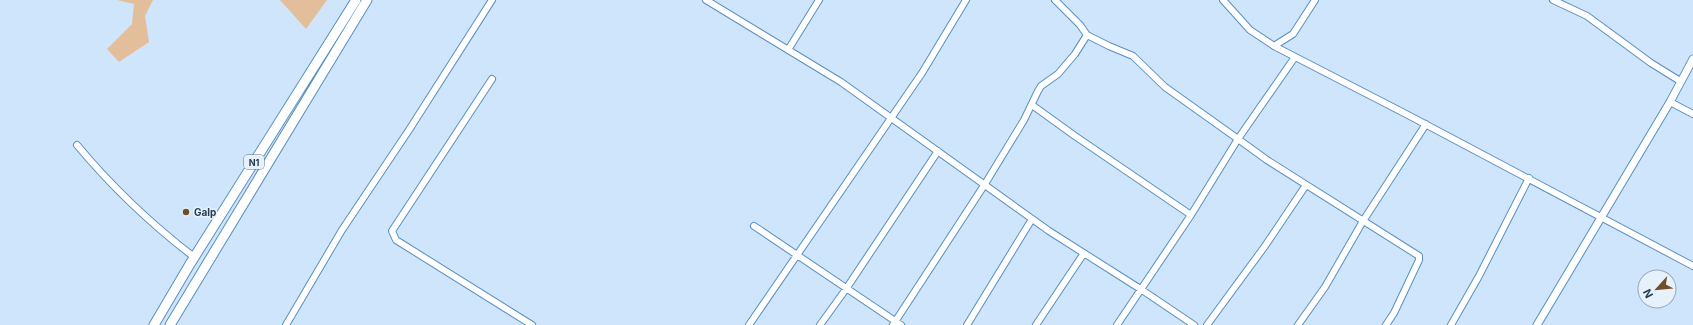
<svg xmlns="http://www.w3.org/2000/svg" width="1693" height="325" font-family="Inter,sans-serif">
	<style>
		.green { fill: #e3be9a }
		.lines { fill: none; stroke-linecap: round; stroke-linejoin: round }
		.minor-casing { stroke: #588fc0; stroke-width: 8 }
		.tertiary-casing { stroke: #588fc0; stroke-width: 9 }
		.primary-casing { stroke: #588fc0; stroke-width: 11 }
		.minor { stroke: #fff; stroke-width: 6 }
		.tertiary { stroke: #fff; stroke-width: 7 }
		.primary { stroke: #fff; stroke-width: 9 }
		.poi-dot { fill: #724e28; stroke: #e6f1fc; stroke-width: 1.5 }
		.labels { text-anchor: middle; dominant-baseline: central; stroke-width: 3; stroke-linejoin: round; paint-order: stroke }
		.shield { fill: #e6f1fc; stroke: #5f7284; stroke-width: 1 }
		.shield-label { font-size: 9px; font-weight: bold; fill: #253c51 }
		.poi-label { font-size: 10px; font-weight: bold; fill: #253c51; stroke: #e6f1fc; text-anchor: start }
	</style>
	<rect width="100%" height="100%" fill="#cfe5fb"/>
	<!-- green -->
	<path class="green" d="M 117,0 L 153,0 L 145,16 L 149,42 L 119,62 L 107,49 L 132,24 L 134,4 Z
		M 280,0 L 327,0 L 306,29 Z"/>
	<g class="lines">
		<!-- minor casing -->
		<g class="minor-casing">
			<path id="minor" d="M 706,0 L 841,82 L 1049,231 L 1142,290 L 1194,325
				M 1055,0 L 1080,25 L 1087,35 L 1109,46 L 1133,56 L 1165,87 L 1238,139 L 1267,160 L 1419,256 L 1419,260 L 1394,313 L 1386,325
				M 1223,0 L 1250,30 L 1274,46 L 1408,115 L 1693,266
				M 1553,0 L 1587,16 L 1651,63 L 1680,81
				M 1274,46 L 1293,34 L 1315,0
				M 788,50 L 819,0
				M 492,79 L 392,231 L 396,240 L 532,325
				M 1670,102 L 1693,114
				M 1032,105 L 1075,136 L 1191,215
				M 77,145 C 112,187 151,224 194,257
				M 754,226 L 901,325
				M 286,325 L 342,230 L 409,130 L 492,0
				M 749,325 L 922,73 L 966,0
				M 820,325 L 846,289 L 938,151
				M 893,325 L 985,184 L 1024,120 L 1038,91 L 1041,86 L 1058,74 L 1075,54 L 1087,35
				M 967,325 L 1032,219
				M 1036,325 L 1084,253
				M 1117,325 L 1191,215 L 1238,139 L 1295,57
				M 1207,325 L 1265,246 L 1306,185
				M 1298,325 L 1325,287 L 1363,221 L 1426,124
				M 1451,325 L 1479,276 L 1529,178"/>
		</g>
		<!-- tertiary casing -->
		<g class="tertiary-casing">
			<path id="tertiary" d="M 1537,325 L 1670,102 L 1693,59"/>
		</g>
		<!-- primary casing -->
		<g class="primary-casing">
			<path id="primary" d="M 154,325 L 190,264 L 356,0
				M 170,325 L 367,0"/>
		</g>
		<!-- minor -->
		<use href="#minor" class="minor"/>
		<!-- tertiary -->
		<use href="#tertiary" class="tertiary"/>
		<!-- primary -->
		<use href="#primary" class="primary"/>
	</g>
	<!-- markers -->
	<circle class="poi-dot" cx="186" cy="212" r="4"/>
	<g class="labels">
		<!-- shield labels -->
		<rect class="shield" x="244" y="155" width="20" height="14" rx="3"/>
		<g class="shield-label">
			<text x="254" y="162">N1</text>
		</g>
		<!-- poi labels -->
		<g class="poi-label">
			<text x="194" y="212">Galp</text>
		</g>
	</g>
	<!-- north arrow -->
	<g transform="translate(1657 289) rotate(243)"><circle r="19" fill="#e6f1fc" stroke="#99a9b8"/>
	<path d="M0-3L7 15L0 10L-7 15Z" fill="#724e28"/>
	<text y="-6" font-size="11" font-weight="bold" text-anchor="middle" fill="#253c51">N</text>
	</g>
</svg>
